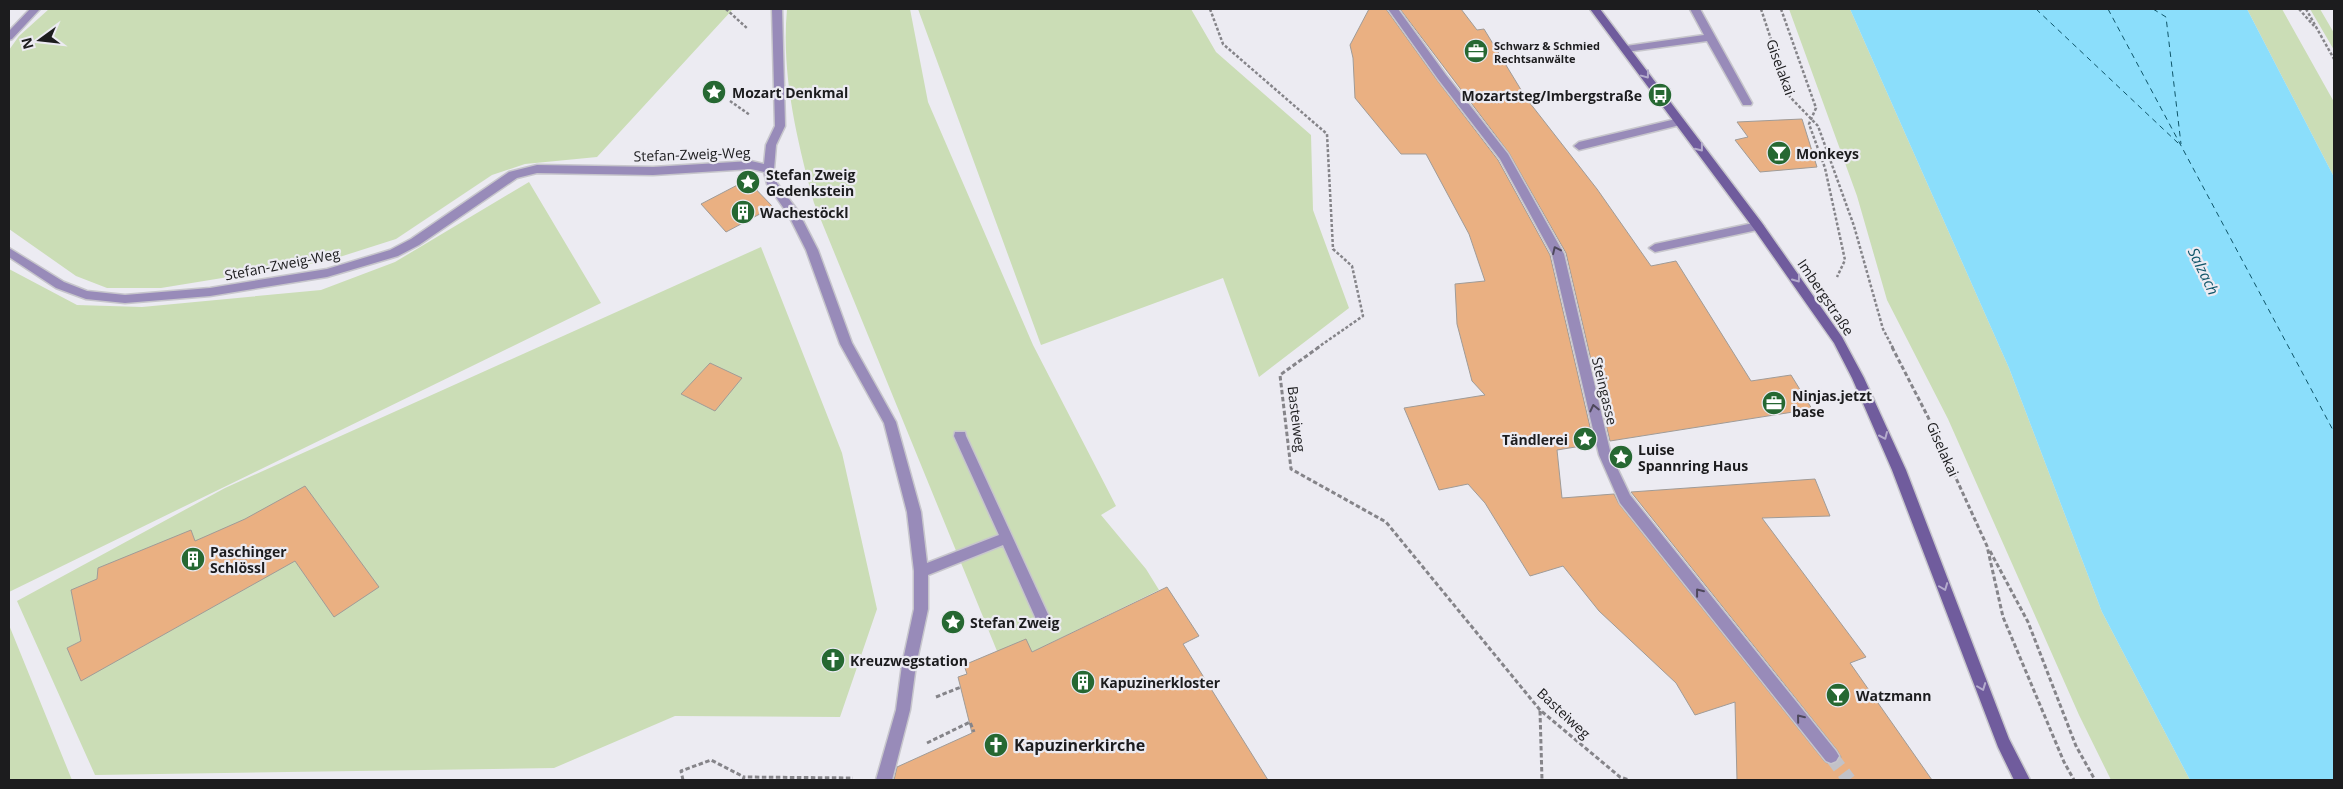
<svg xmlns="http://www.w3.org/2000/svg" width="2343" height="789" font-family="'Open Sans',sans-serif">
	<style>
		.green { fill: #cbddb6 }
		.water { fill: #8bdefb }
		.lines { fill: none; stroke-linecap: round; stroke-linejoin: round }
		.ferry { stroke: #0f5569; stroke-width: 1; stroke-dasharray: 5.5 4.5; stroke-linecap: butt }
		.building { fill: #eab082; stroke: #a09b97 }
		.street-tunnel { stroke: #c2c2c8; stroke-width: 14; stroke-dasharray: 14 7; stroke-linecap: butt }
		.lane-casing { stroke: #c7c6cc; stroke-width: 3 }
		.street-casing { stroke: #c7c6cc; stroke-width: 3 }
		.secondary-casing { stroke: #c7c6cc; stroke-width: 3 }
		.path-far1 { stroke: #858489; stroke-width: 2.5; stroke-dasharray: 3 2; stroke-linecap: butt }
		.path { stroke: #858489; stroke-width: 3; stroke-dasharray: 4.5 2.5; stroke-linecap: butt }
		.lane { fill: #988bb9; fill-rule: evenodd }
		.street { fill: #988bb9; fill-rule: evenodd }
		.secondary { fill: #705c9d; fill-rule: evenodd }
		.oneway { stroke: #b4abcc }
		.oneway2 { stroke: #4e485c }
		.labels { text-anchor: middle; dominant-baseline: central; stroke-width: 4.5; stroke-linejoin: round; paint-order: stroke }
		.far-poi-label { font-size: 11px; font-weight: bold; fill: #1c1c1e; stroke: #ecebf2; text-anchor: start }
		.street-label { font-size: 14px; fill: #1c1c1e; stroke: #ecebf2 }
		.poi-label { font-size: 14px; font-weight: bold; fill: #1c1c1e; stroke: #ecebf2; text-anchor: start }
		.water-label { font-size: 15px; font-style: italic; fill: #0f5569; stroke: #ecebf2 }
		.near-poi-label { font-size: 16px; font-weight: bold; fill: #1c1c1e; stroke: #ecebf2; text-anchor: start }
	</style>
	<rect width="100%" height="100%" fill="#ecebf2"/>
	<!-- green -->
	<path class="green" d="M 49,9 L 733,9 L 597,157 L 525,164 L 492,175 L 396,239 L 327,261 L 161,288 L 107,288 L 76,276 L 9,229 L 9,50 L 19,36 Z
		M 787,9 L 910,9 L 928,102 L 1033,345 L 1116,506 L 1101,515 L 1146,569 L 1159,590 L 1026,655 L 997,651 L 814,203 C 797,140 781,74 787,9 Z
		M 918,9 L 1191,9 L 1216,52 L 1311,135 L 1313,210 L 1349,308 L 1259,377 L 1223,278 L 1041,345 Z
		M 1789,9 L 1850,9 L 2009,368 L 2102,612 L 2190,780 L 2111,780 L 2079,715 L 1948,419 L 1887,300 L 1857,196 Z
		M 2247,9 L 2282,9 L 2334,102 L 2334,177 Z
		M 2310,9 L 2320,9 L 2334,33 L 2334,50 Z
		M 529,182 L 601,303 L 9,592 L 9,269 L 77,305 L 142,307 L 321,290 L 395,262 Z
		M 761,247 L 842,453 L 877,609 L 840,717 L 675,716 L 554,768 L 95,775 L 17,601 L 225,488 Z
		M 9,625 L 72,780 L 9,780 Z"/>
	<!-- water -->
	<path class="water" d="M 1850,9 L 2247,9 L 2334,177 L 2334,780 L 2190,780 L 2102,612 L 2009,368 Z"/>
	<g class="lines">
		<!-- ferry -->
		<path class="ferry" d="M 2036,9 L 2178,143
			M 2108,9 L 2334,432
			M 2153,9 L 2166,17 L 2181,144"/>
	</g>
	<!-- building -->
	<path class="building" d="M 1369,9 L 1386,9 L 1437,80 L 1498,160 L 1550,255 L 1594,444 L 1557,450 L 1562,498 L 1614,494 L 1619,504 L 1825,762 L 1832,765 L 1838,762 L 1841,757 L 1837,750 L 1631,492 L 1815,479 L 1830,516 L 1762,518 L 1866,657 L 1850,663 L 1932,780 L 1737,780 L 1735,702 L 1695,715 L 1676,683 L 1599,611 L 1563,566 L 1530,576 L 1485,503 L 1468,484 L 1439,490 L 1404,408 L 1485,395 L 1472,381 L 1457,324 L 1455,284 L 1485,281 L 1469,234 L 1426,154 L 1401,154 L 1355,98 L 1353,58 L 1350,45 Z
		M 1400,9 L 1461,9 L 1477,30 L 1484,29 L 1526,98 L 1597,189 L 1651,266 L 1676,261 L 1751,381 L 1791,375 L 1812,409 L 1610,441 L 1566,253 L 1509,153 Z
		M 1802,119 L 1817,167 L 1760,172 L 1735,140 L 1748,137 L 1737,122 Z
		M 747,180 L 773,207 L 726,232 L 701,204 Z
		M 710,363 L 742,378 L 715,411 L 681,394 Z
		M 305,486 L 379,587 L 334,617 L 295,561 L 81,681 L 67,648 L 81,641 L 71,590 L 97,579 L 98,568 L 191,530 L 195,541 L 245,519 Z
		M 1167,587 L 1199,636 L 1183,644 L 1268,780 L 894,780 L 897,767 L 972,733 L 958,677 L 967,674 L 964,665 L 1026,639 L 1032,652 Z"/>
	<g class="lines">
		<!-- street-tunnel -->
		<path class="street-tunnel" d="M 1831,756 L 1849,780"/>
		<!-- lane casing -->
		<g class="lane-casing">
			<path id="lane" d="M 30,9 L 40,9 L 12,39 L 9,40 L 9,31 Z
				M 772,9 L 782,9 L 785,126 L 776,145 L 774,169 L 777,183 L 798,211 L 818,250 L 852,343 L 896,422 L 921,512 L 927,563 L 999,535 L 954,436 L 955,432 L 965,432 L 966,436 L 1052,623 L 1050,628 L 1045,629 L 1040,628 L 1003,545 L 928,575 L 928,609 L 916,665 L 910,710 L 892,780 L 876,780 L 896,710 L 902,665 L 914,609 L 914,571 L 907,512 L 884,423 L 840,344 L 806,250 L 789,216 L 767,184 L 764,172 L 751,169 L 653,175 L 537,173 L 517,178 L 419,245 L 398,256 L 327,277 L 210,296 L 125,303 L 86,299 L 56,288 L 9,257 L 9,248 L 64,282 L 87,291 L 125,295 L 210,288 L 327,269 L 390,250 L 411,239 L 509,172 L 537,165 L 653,167 L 751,161 L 764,164 L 766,145 L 775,126 Z
				M 1690,9 L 1700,9 L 1752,103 L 1751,105 L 1743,105 L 1707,41 L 1626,52 L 1621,49 L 1626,46 L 1704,35 Z
				M 1680,118 L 1684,120 L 1684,124 L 1579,150 L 1574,146 L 1579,142 Z
				M 1758,222 L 1764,226 L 1762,229 L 1655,252 L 1649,248 L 1655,244 Z"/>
		</g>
		<!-- street casing -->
		<g class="street-casing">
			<path id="street" d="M 1388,9 L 1398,9 L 1446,75 L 1508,154 L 1564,254 L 1611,455 L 1630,495 L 1836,751 L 1839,756 L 1836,761 L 1831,763 L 1826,761 L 1620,503 L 1599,455 L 1552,254 L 1500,159 L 1438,79 Z"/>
		</g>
		<!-- secondary casing -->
		<g class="secondary-casing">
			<path id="secondary" d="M 1590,9 L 1600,9 L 1762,223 L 1842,337 L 1864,378 L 1906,470 L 2009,739 L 2030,780 L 2014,780 L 1998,747 L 1892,470 L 1852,378 L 1834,343 L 1754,229 Z"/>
		</g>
		<!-- path-far1 -->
		<path class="path-far1" d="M 726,9 L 748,29
			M 1210,9 L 1223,44 L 1327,134 L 1333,249 L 1352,266 L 1363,316 L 1317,348
			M 1761,9 L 1790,97 L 1818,126 L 1854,226 L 1883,329 L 1893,348
			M 1781,9 L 1816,108 L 1809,124 L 1825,168 L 1845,260 L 1837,277
			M 2299,9 L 2314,26
			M 2306,9 L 2334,59
			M 730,101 L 750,115"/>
		<!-- path -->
		<path class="path" d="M 1319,347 L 1280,375 L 1291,469 L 1386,522 L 1540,710 L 1620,777 L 1629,780
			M 1892,347 L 1928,417 L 1987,546 L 2003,617 L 2064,762 L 2074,780
			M 1990,551 L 2028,622 L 2076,746 L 2095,780
			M 936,697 L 961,687
			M 1540,711 L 1542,780
			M 927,743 L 970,722 L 974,732
			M 683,780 L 681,771 L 711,760 L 744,777
			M 743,780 L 744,777 L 853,778"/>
		<!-- lane -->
		<use href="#lane" class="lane"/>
		<!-- street -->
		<use href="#street" class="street"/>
		<!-- secondary -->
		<use href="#secondary" class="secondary"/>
	</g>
	<!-- one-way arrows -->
	<defs><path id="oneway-chevron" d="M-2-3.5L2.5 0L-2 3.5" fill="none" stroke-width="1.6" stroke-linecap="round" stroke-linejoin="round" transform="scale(1.25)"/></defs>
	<g class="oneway">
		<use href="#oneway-chevron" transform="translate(1646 75) rotate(53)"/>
		<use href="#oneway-chevron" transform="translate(1700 148) rotate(52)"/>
		<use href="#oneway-chevron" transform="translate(1797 279) rotate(54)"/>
		<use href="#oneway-chevron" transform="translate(1884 436) rotate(66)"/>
		<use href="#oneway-chevron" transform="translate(1944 587) rotate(69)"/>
		<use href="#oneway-chevron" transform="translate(1982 687) rotate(69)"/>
	</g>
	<g class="oneway2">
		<use href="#oneway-chevron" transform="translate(1556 250) rotate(-115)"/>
		<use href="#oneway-chevron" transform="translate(1594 408) rotate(-103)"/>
		<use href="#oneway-chevron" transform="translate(1699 592) rotate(-128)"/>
		<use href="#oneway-chevron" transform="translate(1800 718) rotate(-129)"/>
	</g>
	<!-- icons -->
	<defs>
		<g id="office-disc" transform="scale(1.25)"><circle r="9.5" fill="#266832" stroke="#ecebf2"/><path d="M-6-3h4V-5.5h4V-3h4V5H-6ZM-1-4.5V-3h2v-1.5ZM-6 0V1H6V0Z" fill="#fff"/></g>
		<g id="sight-disc" transform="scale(1.25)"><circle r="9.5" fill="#266832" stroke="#ecebf2"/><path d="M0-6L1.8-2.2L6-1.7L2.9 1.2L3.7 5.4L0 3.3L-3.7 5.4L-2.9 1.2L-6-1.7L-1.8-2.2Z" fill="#fff"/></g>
		<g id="bus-disc" transform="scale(1.25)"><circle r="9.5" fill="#266832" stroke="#ecebf2"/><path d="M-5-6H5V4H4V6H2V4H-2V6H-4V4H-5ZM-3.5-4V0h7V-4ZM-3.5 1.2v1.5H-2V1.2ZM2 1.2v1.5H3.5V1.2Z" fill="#fff"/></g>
		<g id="bar-disc" transform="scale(1.25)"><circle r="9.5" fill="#266832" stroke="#ecebf2"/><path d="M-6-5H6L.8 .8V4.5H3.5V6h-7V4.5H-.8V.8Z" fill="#fff"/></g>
		<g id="building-disc" transform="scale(1.25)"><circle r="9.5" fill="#266832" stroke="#ecebf2"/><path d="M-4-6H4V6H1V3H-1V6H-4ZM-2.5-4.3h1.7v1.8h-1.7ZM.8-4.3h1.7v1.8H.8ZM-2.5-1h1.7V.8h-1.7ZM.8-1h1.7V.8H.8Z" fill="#fff"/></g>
		<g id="church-disc" transform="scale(1.25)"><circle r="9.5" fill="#266832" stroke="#ecebf2"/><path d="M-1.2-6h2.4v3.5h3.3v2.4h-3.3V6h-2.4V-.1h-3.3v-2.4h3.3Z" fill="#fff"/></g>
	</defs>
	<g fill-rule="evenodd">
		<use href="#office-disc" x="1476" y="51"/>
		<use href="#sight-disc" x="714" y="92"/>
		<use href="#bus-disc" x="1660" y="95"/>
		<use href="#bar-disc" x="1779" y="153"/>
		<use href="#sight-disc" x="748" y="182"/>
		<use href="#building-disc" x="743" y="212"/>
		<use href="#office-disc" x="1774" y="403"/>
		<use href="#sight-disc" x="1585" y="439"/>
		<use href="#sight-disc" x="1621" y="457"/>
		<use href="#building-disc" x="193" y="559"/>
		<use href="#sight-disc" x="953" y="622"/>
		<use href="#church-disc" x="833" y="660"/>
		<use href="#building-disc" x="1083" y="682"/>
		<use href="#bar-disc" x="1838" y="695"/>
		<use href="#church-disc" x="996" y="745"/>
	</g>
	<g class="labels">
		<!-- far-poi labels -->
		<g class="far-poi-label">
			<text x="1494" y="45">Schwarz &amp; Schmied<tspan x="1494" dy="13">Rechtsanwälte</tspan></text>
		</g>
		<!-- street labels -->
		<g class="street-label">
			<text transform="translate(1781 67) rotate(70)">Giselakai</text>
			<text transform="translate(692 154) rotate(-2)">Stefan-Zweig-Weg</text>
			<text transform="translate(282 264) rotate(-11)">Stefan-Zweig-Weg</text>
			<text transform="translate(1826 297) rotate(56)">Imbergstraße</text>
			<text transform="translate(1605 391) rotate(77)">Steingasse</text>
			<text transform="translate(1297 419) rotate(83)">Basteiweg</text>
			<text transform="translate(1943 449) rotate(66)">Giselakai</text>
			<text transform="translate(1564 713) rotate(43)">Basteiweg</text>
		</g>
		<!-- poi labels -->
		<g class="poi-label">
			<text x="732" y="92">Mozart Denkmal</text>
			<text x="1642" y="95" text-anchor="end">Mozartsteg/Imbergstraße</text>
			<text x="1796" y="153">Monkeys</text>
			<text x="766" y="174">Stefan Zweig<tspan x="766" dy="16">Gedenkstein</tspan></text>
			<text x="760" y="212">Wachestöckl</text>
			<text x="1792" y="395">Ninjas.jetzt<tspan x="1792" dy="16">base</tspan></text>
			<text x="1568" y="439" text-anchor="end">Tändlerei</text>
			<text x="1638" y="449">Luise<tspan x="1638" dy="16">Spannring Haus</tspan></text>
			<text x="210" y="551">Paschinger<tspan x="210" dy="16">Schlössl</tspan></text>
			<text x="970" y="622">Stefan Zweig</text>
			<text x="850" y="660">Kreuzwegstation</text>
			<text x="1100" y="682">Kapuzinerkloster</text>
			<text x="1856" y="695">Watzmann</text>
		</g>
		<!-- water labels -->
		<g class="water-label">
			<text transform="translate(2204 271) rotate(64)">Salzach</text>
		</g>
		<!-- near-poi labels -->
		<g class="near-poi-label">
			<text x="1014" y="745">Kapuzinerkirche</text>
		</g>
	</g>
	<!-- border -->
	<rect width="2343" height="789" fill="none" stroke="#1c1c1e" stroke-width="20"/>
	<!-- north arrow -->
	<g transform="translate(40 40) rotate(255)" stroke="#ecebf2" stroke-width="4" paint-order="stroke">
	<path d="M0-4L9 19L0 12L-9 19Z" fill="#1c1c1e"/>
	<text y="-8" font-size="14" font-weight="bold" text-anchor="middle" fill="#1c1c1e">N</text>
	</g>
</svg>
